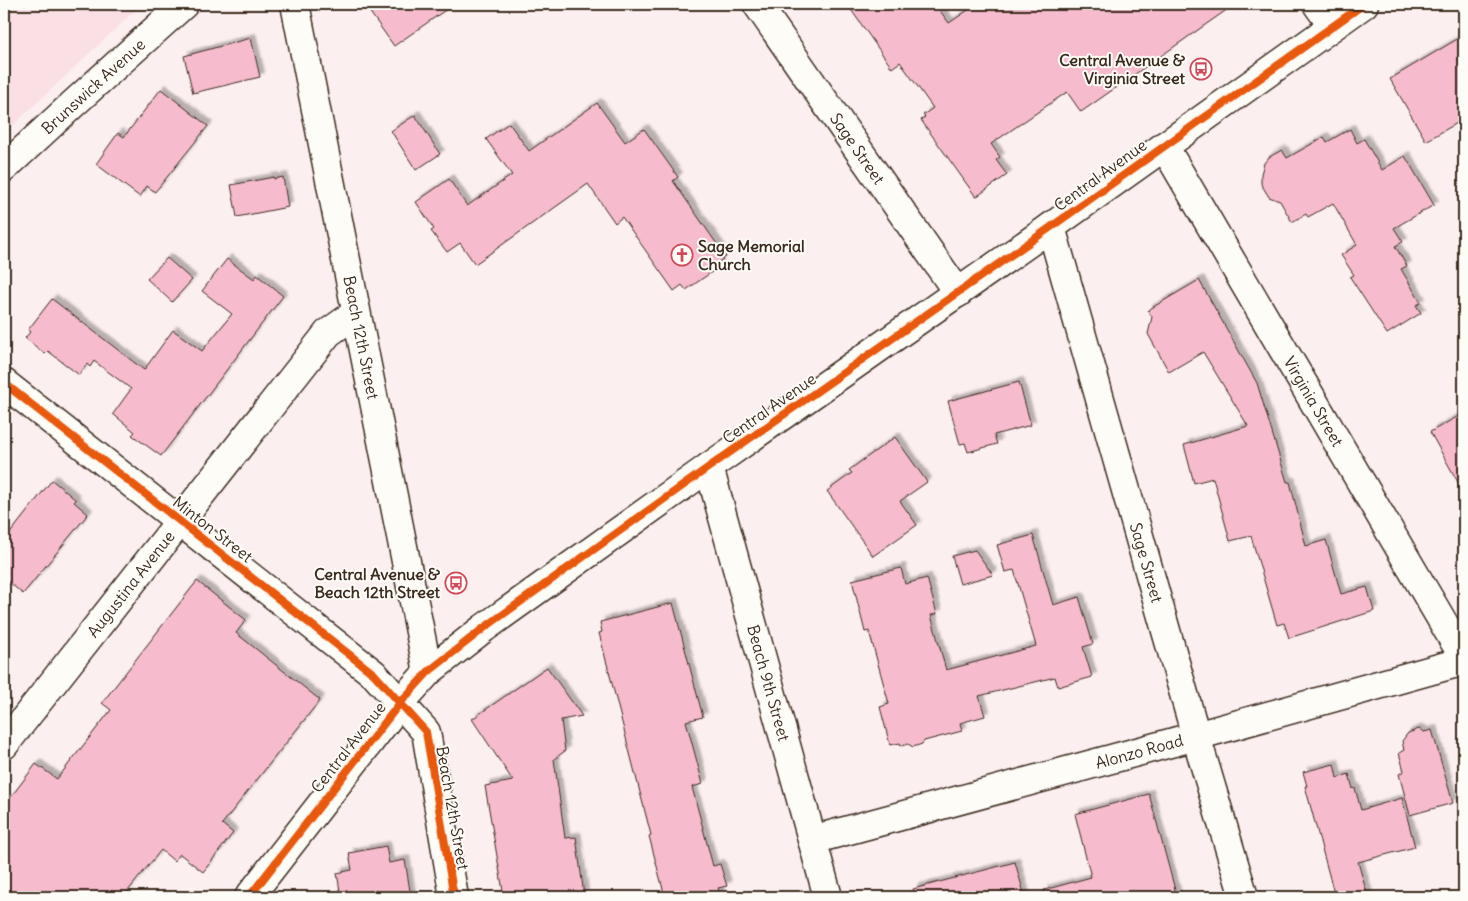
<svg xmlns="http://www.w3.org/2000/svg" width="1468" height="901" font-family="Delius,sans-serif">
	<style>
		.built { fill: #fae0e5 }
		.building { fill: #f6bccd; stroke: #3b2a1e; filter: url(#shadow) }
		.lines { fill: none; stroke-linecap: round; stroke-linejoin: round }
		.street-casing { stroke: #3b2a1e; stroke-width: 31 }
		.secondary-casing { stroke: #3b2a1e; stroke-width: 31 }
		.street { stroke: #fdfcf7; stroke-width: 28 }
		.secondary { stroke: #fdfcf7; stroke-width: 28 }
		.cycleway-casing { stroke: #fdfcf7; stroke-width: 11 }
		.cycleway { stroke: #e8590c; stroke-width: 8 }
		.labels { text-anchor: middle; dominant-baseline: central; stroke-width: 4; stroke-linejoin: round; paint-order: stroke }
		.poi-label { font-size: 16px; font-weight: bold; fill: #3b2a1e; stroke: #fdfcf7; text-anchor: end }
		.street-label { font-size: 16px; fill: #3b2a1e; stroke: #fdfcf7 }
	</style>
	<defs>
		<filter id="shadow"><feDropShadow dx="4.5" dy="-4.5" stdDeviation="1" flood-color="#0004"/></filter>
	</defs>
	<rect width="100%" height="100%" fill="#fcefef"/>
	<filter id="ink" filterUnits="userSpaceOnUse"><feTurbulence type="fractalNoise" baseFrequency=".02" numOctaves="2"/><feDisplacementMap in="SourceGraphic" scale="10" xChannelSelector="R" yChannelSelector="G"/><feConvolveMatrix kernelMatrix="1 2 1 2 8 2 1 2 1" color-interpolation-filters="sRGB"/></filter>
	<g filter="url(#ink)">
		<!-- built -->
		<path class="built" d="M 4,4 L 142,4 L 4,134 Z"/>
		<!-- building -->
		<path class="building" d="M 364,4 L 454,4 L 394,46 Z
			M 847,4 L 935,4 L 949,23 L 977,4 L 1235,4 L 1081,112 L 1067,92 L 991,144 L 1000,157 L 996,160 L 1007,175 L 976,197 L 921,120 L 925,117 L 923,115 L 933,108 L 900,62 L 892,68 Z
			M 1464,35 L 1464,119 L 1426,141 L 1390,79 Z
			M 251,38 L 260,77 L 193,93 L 184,56 Z
			M 161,89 L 208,126 L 155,192 L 147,186 L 140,197 L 96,164 L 118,133 L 124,137 Z
			M 597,103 L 625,142 L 644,129 L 678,177 L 673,181 L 726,257 L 717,263 L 719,267 L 686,290 L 682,285 L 674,291 L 622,217 L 615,223 L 588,184 L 475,264 L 460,243 L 447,252 L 431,231 L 434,229 L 416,202 L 449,179 L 467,206 L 512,175 L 486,139 L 509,123 L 529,151 Z
			M 415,115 L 440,154 L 416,170 L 391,131 Z
			M 1350,129 L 1357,143 L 1364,139 L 1382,170 L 1405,156 L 1434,205 L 1394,228 L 1403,242 L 1395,246 L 1407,266 L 1401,269 L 1421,303 L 1416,305 L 1421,313 L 1387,334 L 1350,277 L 1354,275 L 1341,255 L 1357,245 L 1333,203 L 1308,217 L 1306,214 L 1292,222 L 1280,201 L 1269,197 L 1261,184 L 1261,174 L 1264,163 L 1269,157 L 1282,150 L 1287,158 L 1324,137 L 1327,142 Z
			M 274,177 L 274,179 L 283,177 L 288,207 L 237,217 L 231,185 Z
			M 167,258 L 192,280 L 172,302 L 147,279 Z
			M 227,259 L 254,279 L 257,275 L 283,296 L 161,456 L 132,435 L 135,432 L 113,414 L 131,389 L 94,361 L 90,367 L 87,364 L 79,375 L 48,351 L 45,354 L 25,338 L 30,332 L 28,330 L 52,299 L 144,370 L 173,330 L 202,351 L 232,314 L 202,291 Z
			M 1199,280 L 1257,383 L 1287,482 L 1290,482 L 1306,546 L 1326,540 L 1341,594 L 1367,587 L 1374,611 L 1289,638 L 1284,623 L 1277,625 L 1251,536 L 1230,541 L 1213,478 L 1194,483 L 1184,445 L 1248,426 L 1203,352 L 1169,372 L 1148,334 L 1152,317 L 1148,310 Z
			M 1019,382 L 1031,425 L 994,435 L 997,444 L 968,452 L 965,443 L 960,444 L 948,401 Z
			M 1464,413 L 1464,493 L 1430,432 Z
			M 895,437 L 927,482 L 900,501 L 917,525 L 873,556 L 827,491 L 852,473 L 849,470 Z
			M 52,480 L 76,500 L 74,502 L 88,514 L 23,594 L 4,578 L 4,541 Z
			M 1033,535 L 1053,605 L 1079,597 L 1093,644 L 1083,647 L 1092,677 L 1058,687 L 1055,677 L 979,696 L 985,716 L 960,723 L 962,731 L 924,741 L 922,744 L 913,747 L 908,744 L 901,746 L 900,743 L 890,745 L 880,707 L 889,704 L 869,631 L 865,632 L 852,580 L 901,568 L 905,584 L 927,578 L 937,614 L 931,615 L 946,670 L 1036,646 L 1014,570 L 1005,572 L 997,545 Z
			M 975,550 L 993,575 L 960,584 L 952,556 Z
			M 197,581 L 246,620 L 236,633 L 320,700 L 222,824 L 233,833 L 203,872 L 180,854 L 174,861 L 161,850 L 123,897 L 4,897 L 4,806 L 36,764 L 57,779 L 111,710 L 102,703 Z
			M 673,603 L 703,717 L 686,721 L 703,784 L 692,787 L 713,866 L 720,864 L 727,886 L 718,888 L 721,897 L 665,897 L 649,836 L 651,835 L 599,633 L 602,632 L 600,622 Z
			M 547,667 L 582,716 L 561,720 L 565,751 L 554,759 L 565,838 L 576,837 L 584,895 L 568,897 L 504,897 L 485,786 L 513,781 L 472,719 Z
			M 1419,729 L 1424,732 L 1432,730 L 1453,803 L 1410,815 L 1399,774 L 1404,771 L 1399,753 L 1404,750 L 1402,741 L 1408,733 Z
			M 1334,764 L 1337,778 L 1349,774 L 1353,789 L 1355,788 L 1361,810 L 1402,798 L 1415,847 L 1358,862 L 1368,897 L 1335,897 L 1305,786 L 1307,786 L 1303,772 Z
			M 1149,794 L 1177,897 L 1045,897 L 1044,890 L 1091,877 L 1075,814 Z
			M 386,846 L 389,863 L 405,860 L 411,897 L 341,897 L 337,873 L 352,870 L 349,853 Z
			M 1015,862 L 1025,897 L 914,897 L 913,889 Z"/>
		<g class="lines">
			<!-- street casing -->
			<g class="street-casing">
				<g id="street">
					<path id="s1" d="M 295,4 L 428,672"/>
					<path id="s2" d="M 757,4 L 958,293"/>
					<path d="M 1317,4 L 1332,25"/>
					<path id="s3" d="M 1164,146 L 1464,658"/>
					<path id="s4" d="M 4,168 L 72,105 L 184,4"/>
					<path id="s5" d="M 1051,227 L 1196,736 L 1244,897"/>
					<path d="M 4,383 L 374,674 L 426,732 L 454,897"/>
					<path id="s6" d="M 709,467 L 828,897"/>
					<path id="s7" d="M 4,745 L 328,333 L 356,313"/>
					<path id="s8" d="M 812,840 L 1196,736 L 1464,661"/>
				</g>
			</g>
			<!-- secondary casing -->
			<g class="secondary-casing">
				<path id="secondary" d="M 249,897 L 400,703 L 428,672 L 484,628 L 709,467 L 1051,227 L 1364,4"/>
			</g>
			<!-- street -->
			<use href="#street" class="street"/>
			<!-- secondary -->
			<use href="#secondary" class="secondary"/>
			<!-- cycleway casing -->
			<g class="cycleway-casing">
				<path id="cycleway" d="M 4,383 L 374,674 L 426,732 L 454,897
					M 249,897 L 400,703 L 428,672 L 484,628 L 709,467 L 1051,227 L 1364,4"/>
			</g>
			<!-- cycleway -->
			<use href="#cycleway" class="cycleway"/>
		</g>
	</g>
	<!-- icons -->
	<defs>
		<g id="bus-ring" transform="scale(1.125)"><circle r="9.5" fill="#fdfcf7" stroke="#d1495b" stroke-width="1.5"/><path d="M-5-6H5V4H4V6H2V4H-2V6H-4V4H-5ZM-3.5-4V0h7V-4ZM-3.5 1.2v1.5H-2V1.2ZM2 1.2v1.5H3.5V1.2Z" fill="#d1495b"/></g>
		<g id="church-ring" transform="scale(1.125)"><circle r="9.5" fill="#fdfcf7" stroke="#d1495b" stroke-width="1.5"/><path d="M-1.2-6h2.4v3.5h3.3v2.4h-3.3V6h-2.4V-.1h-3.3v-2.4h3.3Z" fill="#d1495b"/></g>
	</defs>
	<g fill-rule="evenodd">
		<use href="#bus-ring" x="1201" y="69"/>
		<use href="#church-ring" x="682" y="255"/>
		<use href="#bus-ring" x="456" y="583"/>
	</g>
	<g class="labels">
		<!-- poi labels -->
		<g class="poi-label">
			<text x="1185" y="60">Central Avenue &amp;<tspan x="1185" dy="18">Virginia Street</tspan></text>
			<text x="698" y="246" text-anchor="start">Sage Memorial<tspan x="698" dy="18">Church</tspan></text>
			<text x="440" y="574">Central Avenue &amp;<tspan x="440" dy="18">Beach 12th Street</tspan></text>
		</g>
		<!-- street labels -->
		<g class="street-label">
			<text stroke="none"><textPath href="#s4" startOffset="121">Brunswick Avenue</textPath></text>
			<text stroke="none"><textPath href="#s2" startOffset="176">Sage Street</textPath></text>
			<text transform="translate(1100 175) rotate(-36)">Central Avenue</text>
			<text stroke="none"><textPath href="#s1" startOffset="340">Beach 12th Street</textPath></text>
			<text stroke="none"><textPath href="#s3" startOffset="296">Virginia Street</textPath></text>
			<text transform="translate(769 408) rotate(-35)">Central Avenue</text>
			<text transform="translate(213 529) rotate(38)">Minton Street</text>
			<text stroke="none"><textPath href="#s5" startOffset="349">Sage Street</textPath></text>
			<text stroke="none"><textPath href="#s7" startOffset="205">Augustina Avenue</textPath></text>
			<text stroke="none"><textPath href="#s6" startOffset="224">Beach 9th Street</textPath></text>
			<text transform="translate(348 747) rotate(-52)">Central Avenue</text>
			<text stroke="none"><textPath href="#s8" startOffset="339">Alonzo Road</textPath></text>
			<text transform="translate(453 808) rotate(80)">Beach 12th Street</text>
		</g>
	</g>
	<!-- margin -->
	<rect width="1468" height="901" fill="none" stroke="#fdfcf7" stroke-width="20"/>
	<rect x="10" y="10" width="1448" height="881" fill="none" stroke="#3b2a1e" stroke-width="2" filter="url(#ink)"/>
</svg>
